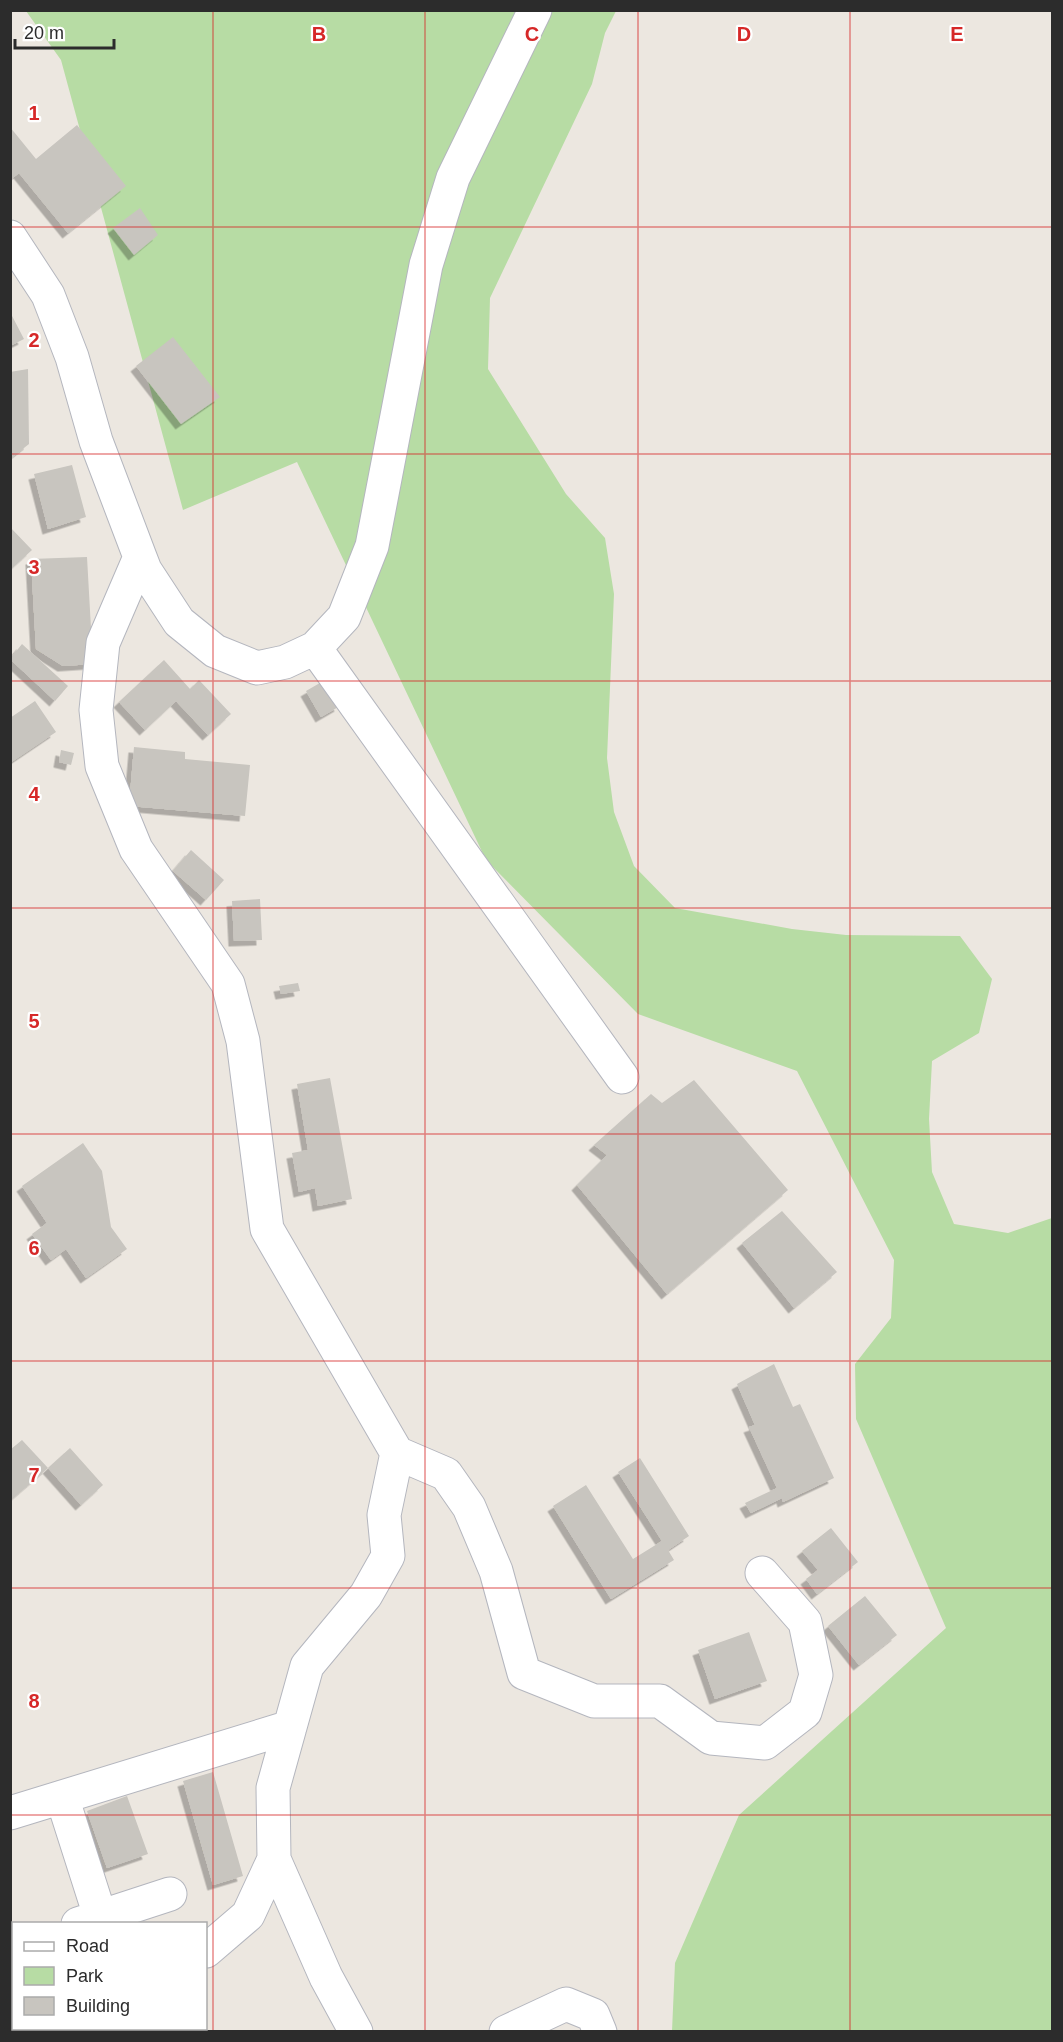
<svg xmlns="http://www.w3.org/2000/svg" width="1063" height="2042" font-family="Helvetica,sans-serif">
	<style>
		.green { fill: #b7dca4 }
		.building { fill: #c8c5bf; filter: url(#shadow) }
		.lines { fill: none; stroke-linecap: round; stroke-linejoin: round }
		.minor-casing { stroke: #b4b6be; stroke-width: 35 }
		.minor { stroke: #fff; stroke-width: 33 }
		.grid { fill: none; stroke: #d62828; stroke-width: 1.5; stroke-opacity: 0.55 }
		.grid-label { font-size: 20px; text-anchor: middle; font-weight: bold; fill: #d62828; stroke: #fff; stroke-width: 4.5; stroke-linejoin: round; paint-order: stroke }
	</style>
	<defs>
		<filter id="shadow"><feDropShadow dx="-5.5" dy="5.5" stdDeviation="0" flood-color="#0004"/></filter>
	</defs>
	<rect width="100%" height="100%" fill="#ece7e0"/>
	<!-- green -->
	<path class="green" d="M 26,11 L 616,11 L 605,33 L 592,84 L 490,298 L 488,369 L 566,494 L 605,538 L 614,594 L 607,758 L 614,812 L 634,866 L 675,908 L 792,929 L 846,935 L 960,936 L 992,979 L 979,1033 L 932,1061 L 929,1119 L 932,1172 L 954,1224 L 1008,1233 L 1052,1218 L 1052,2031 L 672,2031 L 675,1963 L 739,1815 L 946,1628 L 856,1419 L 855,1364 L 891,1318 L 894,1260 L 797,1071 L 638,1014 L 486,860 L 297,462 L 183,510 L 61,60 Z"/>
	<!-- building -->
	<path class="building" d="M 77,125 L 126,186 L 68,233 L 19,173 L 10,180 L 10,127 L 36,159 Z
		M 140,208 L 158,235 L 134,255 L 113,228 Z
		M 10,312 L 24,339 L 10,346 Z
		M 173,337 L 220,397 L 181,424 L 136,366 Z
		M 28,369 L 29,444 L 10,459 L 10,372 Z
		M 72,465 L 86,517 L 48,529 L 34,474 Z
		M 10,527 L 32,550 L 10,570 Z
		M 87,557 L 93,664 L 63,666 L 36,649 L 31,559 Z
		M 22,644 L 68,686 L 55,701 L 10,659 Z
		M 164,660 L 190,689 L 199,680 L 231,714 L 208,735 L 176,701 L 145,730 L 119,702 Z
		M 325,680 L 340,706 L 321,717 L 306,691 Z
		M 35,701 L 56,732 L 10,763 L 10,718 Z
		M 134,747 L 185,752 L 185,759 L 250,765 L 245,816 L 129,806 Z
		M 61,750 L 74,753 L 71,765 L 59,762 Z
		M 191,850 L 224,880 L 206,900 L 173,871 Z
		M 260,899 L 262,940 L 234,941 L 232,901 Z
		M 298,983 L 300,991 L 281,994 L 279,986 Z
		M 330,1078 L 352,1199 L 318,1206 L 315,1188 L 299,1192 L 292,1153 L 308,1150 L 297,1084 Z
		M 694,1080 L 788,1190 L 667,1294 L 577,1185 L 607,1155 L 594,1145 L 651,1094 L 662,1103 Z
		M 83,1143 L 102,1171 L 111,1227 L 127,1249 L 86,1278 L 66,1249 L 51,1260 L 32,1234 L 47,1223 L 22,1186 Z
		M 782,1211 L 837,1272 L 794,1308 L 742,1243 Z
		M 774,1364 L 793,1407 L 800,1404 L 834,1478 L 783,1502 L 782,1498 L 751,1513 L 745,1503 L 777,1488 L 749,1427 L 755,1425 L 737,1384 Z
		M 22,1440 L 48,1468 L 10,1501 L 10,1450 Z
		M 70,1448 L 103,1485 L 81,1505 L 48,1468 Z
		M 640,1458 L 689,1536 L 668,1550 L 674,1560 L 611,1599 L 553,1506 L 586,1485 L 633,1559 L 662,1541 L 618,1472 Z
		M 831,1528 L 858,1562 L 817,1594 L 806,1579 L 818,1570 L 802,1551 Z
		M 865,1596 L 897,1635 L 859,1665 L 828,1626 Z
		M 749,1632 L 767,1681 L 715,1699 L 698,1650 Z
		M 213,1772 L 243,1876 L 213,1885 L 183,1781 Z
		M 127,1796 L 148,1854 L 107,1868 L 87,1811 Z"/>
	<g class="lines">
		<!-- minor casing -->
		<g class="minor-casing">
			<path id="minor" d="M 10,237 L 48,295 L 72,357 L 96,441 L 140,557 L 145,570 L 179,622 L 215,651 L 257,668 L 285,662 L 315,648 L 344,617 L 372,546 L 426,265 L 453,178 L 535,10
				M 140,557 L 103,643 L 96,710 L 102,766 L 136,849 L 228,984 L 243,1041 L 267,1229 L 397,1453 L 446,1474 L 469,1507 L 496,1571 L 524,1673 L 594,1701 L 660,1701 L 711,1738 L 765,1743 L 805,1712 L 816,1675 L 805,1622 L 762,1573
				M 315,648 L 622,1077
				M 62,1797 L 100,1916
				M 10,1813 L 290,1727
				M 78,1924 L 170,1894
				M 10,1945 L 14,1944
				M 206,1951 L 248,1915 L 274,1859
				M 10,2004 L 14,2003
				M 356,2032 L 326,1977 L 274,1859 L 273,1788 L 307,1666 L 366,1595 L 388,1556 L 384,1515 L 397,1453
				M 506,2032 L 566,2004 L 593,2015 L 600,2032"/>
		</g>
		<!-- minor -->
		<use href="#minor" class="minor"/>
	</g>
	<!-- grid -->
	<path class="grid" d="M 213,10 L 213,2032M 425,10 L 425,2032M 638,10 L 638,2032M 850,10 L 850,2032M 10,227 L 1052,227M 10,454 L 1052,454M 10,681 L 1052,681M 10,908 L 1052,908M 10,1134 L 1052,1134M 10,1361 L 1052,1361M 10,1588 L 1052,1588M 10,1815 L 1052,1815"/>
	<g class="grid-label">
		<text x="319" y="41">B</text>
		<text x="532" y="41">C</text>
		<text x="744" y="41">D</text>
		<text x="957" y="41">E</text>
		<text x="34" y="120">1</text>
		<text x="34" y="347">2</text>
		<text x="34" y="574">3</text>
		<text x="34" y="801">4</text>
		<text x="34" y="1028">5</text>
		<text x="34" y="1255">6</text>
		<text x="34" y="1482">7</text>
		<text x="34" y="1708">8</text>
	</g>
	<!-- border -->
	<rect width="1063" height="2042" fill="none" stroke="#2c2c2c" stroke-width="24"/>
	<!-- legend -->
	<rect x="12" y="1922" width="195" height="108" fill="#ffffff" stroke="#ababab" stroke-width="1.5"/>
	<rect x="24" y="1942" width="30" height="9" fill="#ffffff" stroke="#ababab" stroke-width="1.5"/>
	<text x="66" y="1952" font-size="18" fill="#2c2c2c">Road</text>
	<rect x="24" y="1967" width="30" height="18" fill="#b7dca4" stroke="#ababab" stroke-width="1.5"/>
	<text x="66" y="1982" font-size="18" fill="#2c2c2c">Park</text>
	<rect x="24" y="1997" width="30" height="18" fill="#c8c5bf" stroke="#ababab" stroke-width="1.5"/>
	<text x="66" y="2012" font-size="18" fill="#2c2c2c">Building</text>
	<!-- scale -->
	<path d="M15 39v9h99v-9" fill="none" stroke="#2c2c2c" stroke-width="3"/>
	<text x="24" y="39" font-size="18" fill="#2c2c2c" stroke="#ffffff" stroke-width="4.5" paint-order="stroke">20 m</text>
</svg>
